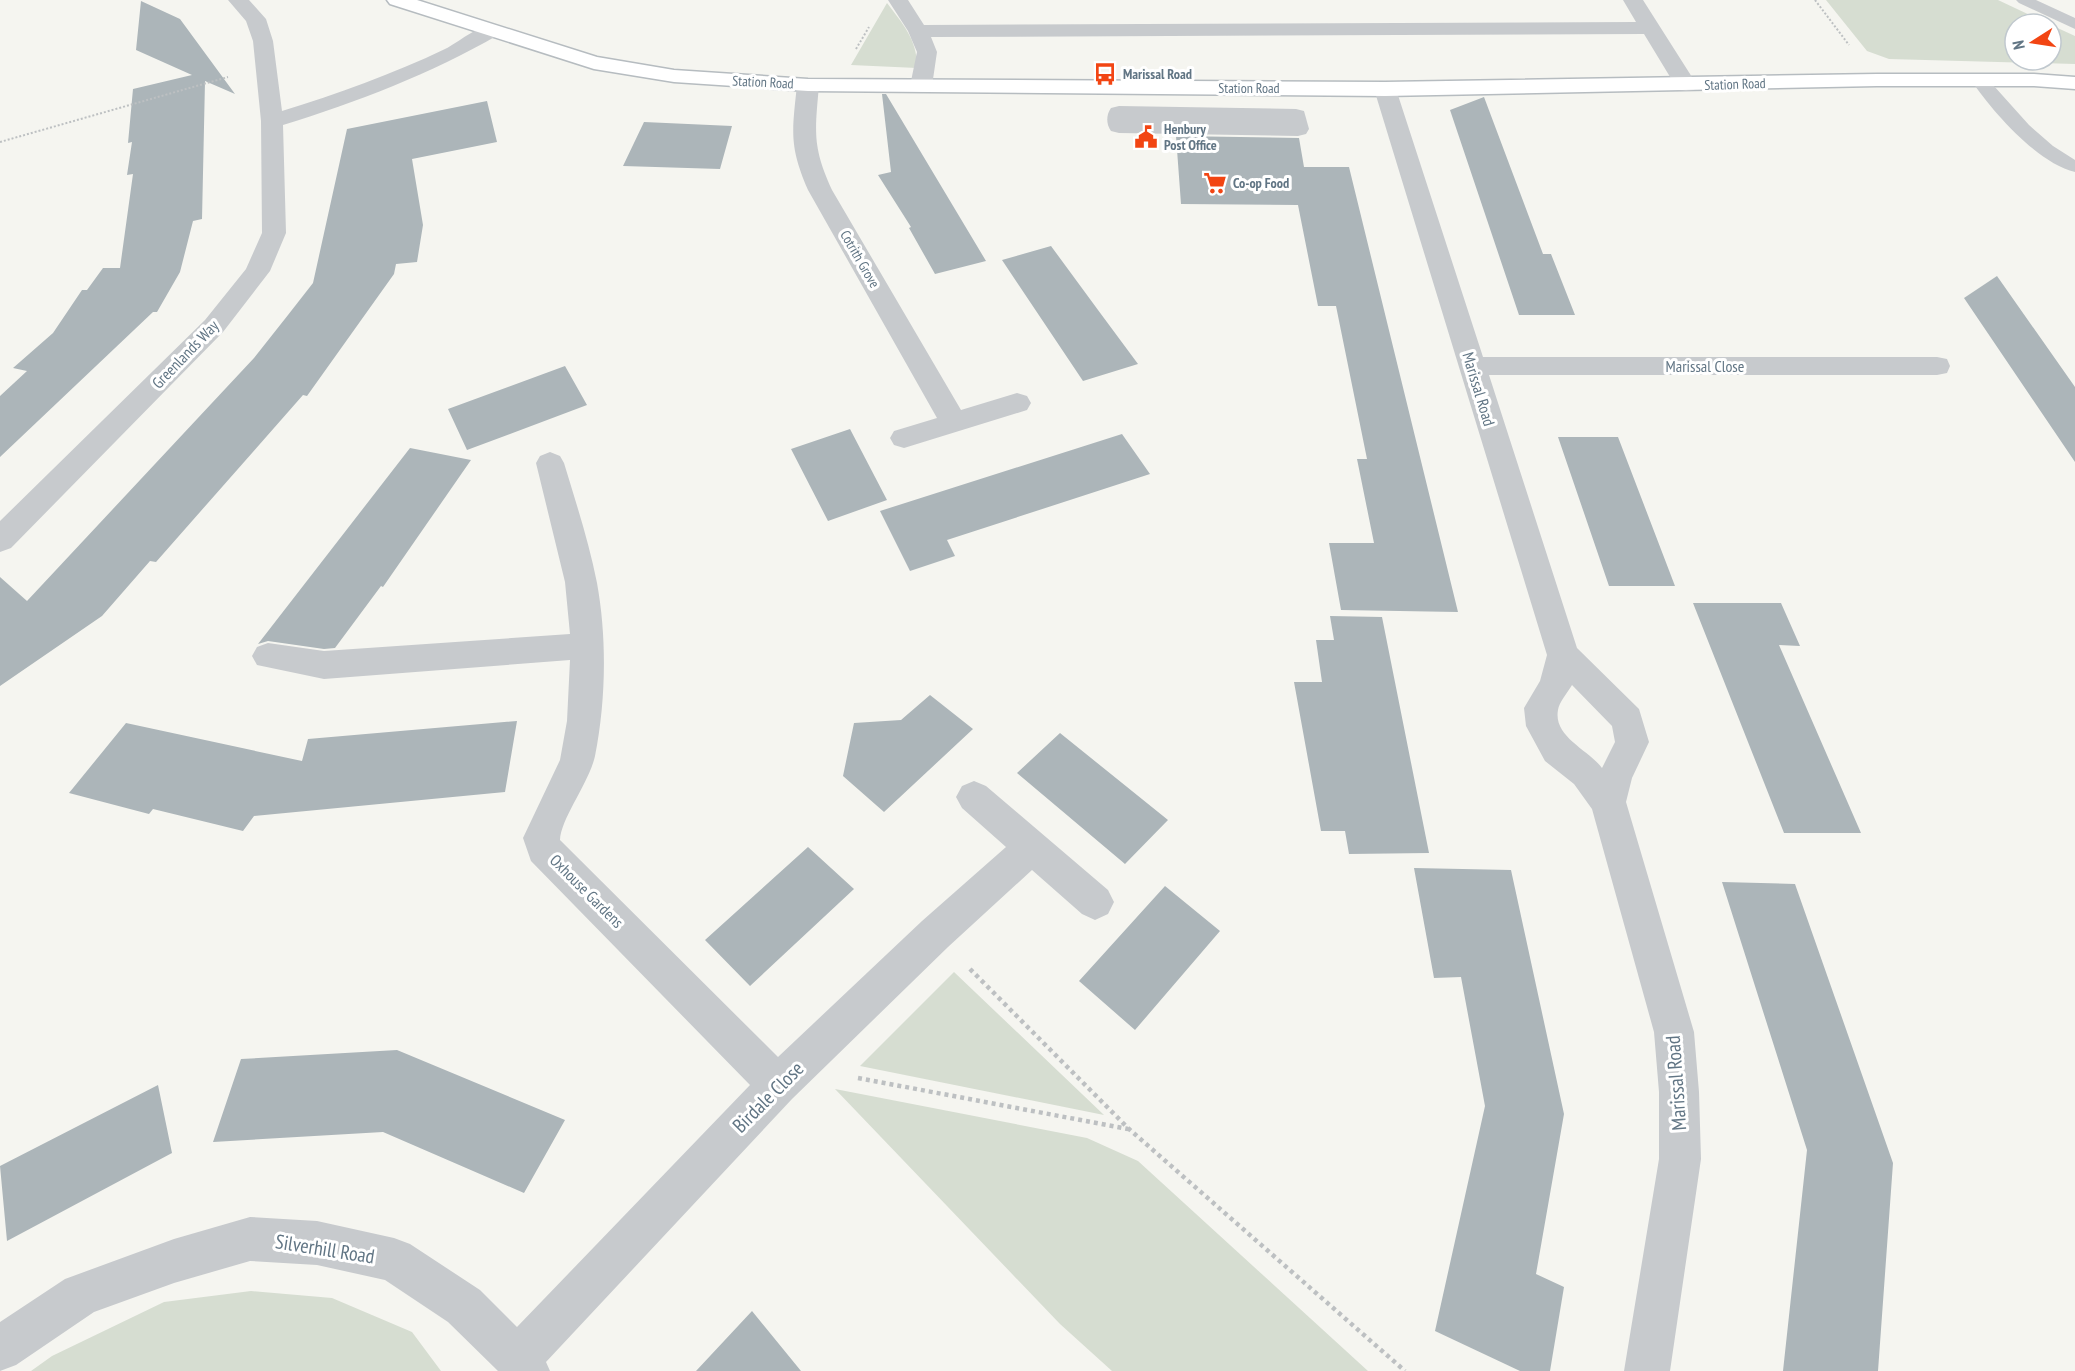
<svg xmlns="http://www.w3.org/2000/svg" width="2075" height="1371" font-family="'PT Sans Narrow',sans-serif">
	<style>
		.green { fill: #d6ddd1 }
		.building { fill: #acb5b9 }
		.lines { fill: none; stroke-linecap: round; stroke-linejoin: round }
		.secondary-casing { stroke: #b6bcc0; stroke-width: 3 }
		.path-far1 { stroke: #bdc0c2; stroke-width: 2; stroke-dasharray: 2 2; stroke-linecap: butt }
		.path { stroke: #bdc0c2; stroke-width: 4.5; stroke-dasharray: 4 4; stroke-linecap: butt }
		.service { fill: #c7cacd; fill-rule: evenodd }
		.pedestrian { fill: #c7cacd; fill-rule: evenodd }
		.minor { fill: #c7cacd; fill-rule: evenodd }
		.secondary { fill: #fff; fill-rule: evenodd }
		.labels { text-anchor: middle; dominant-baseline: central; stroke-width: 6; stroke-linejoin: round; paint-order: stroke }
		.far-poi-label { font-size: 14px; font-weight: bold; fill: #617584; stroke: #fff; text-anchor: start }
		.far-street-label { font-size: 14px; fill: #617584; stroke: #fff }
		.street-label { font-size: 16px; fill: #617584; stroke: #fff }
		.near-street-label { font-size: 20px; fill: #617584; stroke: #fff }
	</style>
	<rect width="100%" height="100%" fill="#f5f5f0"/>
	<!-- green -->
	<path class="green" d="M 1826,0 L 1998,0 L 2049,24 L 2015,24 L 2015,60 L 2051,60 L 2051,25 L 2075,36 L 2075,64 L 1889,59 L 1867,51 Z
		M 887,3 C 903,24 918,41 917,68 L 851,65 Z
		M 954,972 L 1104,1115 L 860,1066 Z
		M 835,1089 L 1087,1138 L 1138,1161 L 1368,1371 L 1112,1371 L 1060,1324 Z
		M 251,1291 L 332,1298 L 412,1332 L 441,1371 L 31,1371 L 52,1356 L 164,1302 Z"/>
	<!-- building -->
	<path class="building" d="M 141,1 L 180,19 L 235,94 L 205,81 L 202,219 L 193,221 L 180,272 L 157,312 L 153,312 L 0,457 L 0,396 L 27,371 L 13,368 L 53,333 L 82,290 L 87,290 L 103,268 L 120,268 L 133,174 L 127,175 L 132,142 L 128,143 L 133,89 L 192,75 L 136,50 Z
		M 882,94 L 886,94 L 986,261 L 935,274 L 909,228 L 911,227 L 878,175 L 891,172 Z
		M 1484,97 L 1543,254 L 1551,254 L 1575,315 L 1519,315 L 1450,110 Z
		M 487,101 L 497,142 L 412,159 L 423,225 L 417,262 L 396,264 L 394,274 L 307,396 L 303,395 L 156,562 L 150,561 L 102,616 L 0,686 L 0,577 L 27,601 L 254,358 L 288,315 L 313,283 L 347,129 Z
		M 644,122 L 732,126 L 720,169 L 623,166 Z
		M 1176,136 L 1299,138 L 1304,167 L 1349,167 L 1458,612 L 1341,610 L 1329,543 L 1374,543 L 1357,459 L 1367,459 L 1336,306 L 1318,306 L 1298,205 L 1181,204 Z
		M 1051,246 L 1098,310 L 1138,364 L 1083,381 L 1002,260 Z
		M 1997,276 L 2075,387 L 2075,462 L 1964,298 Z
		M 565,366 L 587,405 L 467,450 L 448,409 Z
		M 850,429 L 887,500 L 828,521 L 791,449 Z
		M 1122,434 L 1150,474 L 947,540 L 955,556 L 910,571 L 880,511 Z
		M 1558,437 L 1618,437 L 1675,586 L 1609,586 Z
		M 410,448 L 471,460 L 383,587 L 381,586 L 335,648 L 324,649 L 268,641 L 258,644 Z
		M 1693,603 L 1781,603 L 1800,646 L 1779,645 L 1861,833 L 1784,833 Z
		M 1330,616 L 1382,617 L 1429,853 L 1349,854 L 1345,831 L 1321,831 L 1294,682 L 1322,682 L 1316,640 L 1334,640 Z
		M 930,695 L 973,729 L 884,812 L 843,776 L 854,723 L 901,720 Z
		M 517,721 L 505,792 L 254,816 L 243,831 L 153,809 L 149,814 L 69,793 L 126,723 L 302,761 L 308,739 Z
		M 1060,733 L 1168,820 L 1125,864 L 1017,773 Z
		M 808,847 L 854,889 L 750,986 L 705,940 Z
		M 1414,868 L 1511,870 L 1564,1114 L 1536,1274 L 1564,1287 L 1550,1371 L 1520,1371 L 1435,1331 L 1485,1106 L 1461,977 L 1434,978 Z
		M 1722,882 L 1795,884 L 1893,1163 L 1878,1371 L 1783,1371 L 1807,1150 Z
		M 1165,886 L 1220,931 L 1135,1030 L 1079,981 Z
		M 397,1050 L 565,1120 L 524,1193 L 383,1132 L 213,1142 L 241,1059 Z
		M 158,1085 L 172,1153 L 7,1241 L 0,1166 Z
		M 752,1311 L 801,1371 L 696,1371 Z"/>
	<g class="lines">
		<!-- secondary casing -->
		<g class="secondary-casing">
			<path id="secondary" d="M 387,0 L 417,0 L 597,57 L 674,70 L 808,79 L 1385,82 L 1877,74 L 2034,74 L 2075,77 L 2075,89 L 2034,86 L 1877,86 L 1385,96 L 808,91 L 674,82 L 594,69 L 390,4 Z"/>
		</g>
		<!-- path-far1 -->
		<path class="path-far1" d="M 1815,0 L 1849,45
			M 856,49 L 869,27
			M 0,142 L 228,77"/>
		<!-- path -->
		<path class="path" d="M 970,969 L 1129,1129 L 1405,1371
			M 858,1078 L 1128,1129"/>
		<!-- service -->
		<path class="service" d="M 2016,0 L 2036,0 L 2075,18 L 2075,29 L 2019,3 Z
			M 1979,75 L 1985,76 L 2029,125 L 2053,146 L 2075,160 L 2075,172 C 2037,163 1992,111 1971,80 Z"/>
		<!-- pedestrian -->
		<path class="pedestrian" d="M 1119,106 L 1296,109 L 1304,111 L 1309,129 L 1306,134 L 1298,136 L 1119,133 L 1111,131 C 1106,124 1106,115 1111,108 Z"/>
		<!-- minor -->
		<path class="minor" d="M 228,0 L 249,0 L 266,19 L 273,41 L 282,111 C 337,94 393,74 445,49 C 461,41 480,22 498,27 L 501,31 L 498,35 C 431,74 357,102 283,125 L 286,233 L 270,271 L 223,332 L 11,548 L 0,552 L 0,521 L 205,320 L 246,269 L 262,233 L 261,121 L 253,41 L 246,21 Z
			M 888,0 L 908,0 L 924,25 L 1636,22 L 1623,0 L 1643,0 L 1697,85 L 1694,90 L 1686,91 L 1678,90 L 1644,34 L 931,37 L 937,52 L 932,86 L 929,91 L 921,92 L 913,91 L 910,86 L 917,52 L 908,31 Z
			M 808,79 L 816,80 L 819,85 C 815,132 812,146 832,190 L 961,410 L 1017,393 L 1027,396 L 1031,403 L 1027,410 L 904,448 L 894,445 L 890,438 L 894,431 L 937,418 L 808,190 C 789,146 792,132 797,85 L 800,80 Z
			M 1385,82 L 1393,84 L 1396,89 L 1483,357 L 1937,357 L 1947,359 L 1950,366 L 1947,373 L 1937,375 L 1489,375 L 1577,648 L 1639,709 L 1649,742 L 1632,778 L 1626,802 L 1694,1032 L 1699,1092 L 1701,1159 L 1670,1371 L 1624,1371 L 1659,1159 L 1659,1092 L 1654,1032 L 1592,809 L 1574,784 L 1545,761 L 1526,726 L 1524,708 L 1540,681 L 1547,655 L 1374,89 L 1377,84 ZM 1572,685 L 1612,726 L 1615,742 L 1602,768 C 1589,750 1553,737 1558,710 C 1559,702 1568,692 1572,685 Z
			M 550,452 L 560,456 L 564,463 C 576,503 589,542 597,583 C 607,638 606,701 595,756 C 589,783 561,818 560,840 L 778,1057 L 922,921 L 1006,847 L 962,808 L 956,797 L 962,786 L 974,781 L 986,786 L 1108,890 L 1114,902 L 1108,914 L 1095,920 L 1082,914 L 1032,870 L 948,947 L 792,1099 L 546,1362 L 550,1371 L 498,1371 L 448,1322 L 385,1280 L 317,1265 L 250,1261 L 174,1283 L 94,1312 L 16,1365 L 0,1371 L 0,1322 L 65,1279 L 174,1239 L 250,1217 L 317,1221 L 394,1238 L 410,1244 L 480,1290 L 517,1327 L 750,1085 L 531,861 L 523,838 L 560,760 L 567,721 L 570,660 L 324,679 L 257,665 L 252,656 L 257,647 L 268,643 L 324,651 L 570,634 L 565,582 L 536,463 L 540,456 Z"/>
		<!-- secondary -->
		<use href="#secondary" class="secondary"/>
	</g>
	<!-- icons -->
	<defs>
		<g id="bus-bare" transform="scale(1.8)"><path d="M-5-6H5V4H4V6H2V4H-2V6H-4V4H-5ZM-3.5-4V0h7V-4ZM-3.5 1.2v1.5H-2V1.2ZM2 1.2v1.5H3.5V1.2Z" fill="#f24513" stroke="#fff" stroke-width="2.5" paint-order="stroke"/></g>
		<g id="civic-bare" transform="scale(1.8)"><path d="M-.6-6.5H3V-4.5H.6V-3L4-1V1h2V6H-6V1h2V-1L-.6-3ZM-1.2 2.5V6h2.4V2.5Z" fill="#f24513" stroke="#fff" stroke-width="2.5" paint-order="stroke"/></g>
		<g id="supermarket-bare" transform="scale(1.8)"><path d="M-6-5.5h2.5l.6 2H6L4.5 2H-2.5L-4.4-4H-6ZM-1.5 3.2a1.3 1.3 0 1 0 .1 0ZM3 3.2a1.3 1.3 0 1 0 .1 0Z" fill="#f24513" stroke="#fff" stroke-width="2.5" paint-order="stroke"/></g>
	</defs>
	<g fill-rule="evenodd">
		<use href="#bus-bare" x="1105" y="74"/>
		<use href="#civic-bare" x="1146" y="137"/>
		<use href="#supermarket-bare" x="1215" y="183"/>
	</g>
	<g class="labels">
		<!-- far-poi labels -->
		<g class="far-poi-label">
			<text x="1123" y="74">Marissal Road</text>
			<text x="1164" y="129">Henbury<tspan x="1164" dy="16">Post Office</tspan></text>
			<text x="1233" y="183">Co-op Food</text>
		</g>
		<!-- far-street labels -->
		<g class="far-street-label">
			<text transform="translate(763 82) rotate(3)">Station Road</text>
			<text transform="translate(1735 84) rotate(-2)">Station Road</text>
			<text x="1249" y="88">Station Road</text>
			<text transform="translate(860 259) rotate(60)">Cotrith Grove</text>
		</g>
		<!-- street labels -->
		<g class="street-label">
			<text transform="translate(185 354) rotate(-46)">Greenlands Way</text>
			<text x="1705" y="366">Marissal Close</text>
			<text transform="translate(1479 389) rotate(73)">Marissal Road</text>
			<text transform="translate(587 891) rotate(45)">Oxhouse Gardens</text>
		</g>
		<!-- near-street labels -->
		<g class="near-street-label">
			<text transform="translate(1676 1083) rotate(-94)">Marissal Road</text>
			<text transform="translate(768 1097) rotate(-45)">Birdale Close</text>
			<text transform="translate(325 1249) rotate(9)">Silverhill Road</text>
		</g>
	</g>
	<!-- north arrow -->
	<g transform="translate(2033 42) rotate(258)"><circle r="28" fill="#ffffff" stroke="#c0c8ce" stroke-width="1.5"/>
	<path d="M0-4.5L10 22L0 15L-10 22Z" fill="#f24513"/>
	<text y="-9" font-size="16" font-weight="bold" text-anchor="middle" fill="#617584">N</text>
	</g>
</svg>
